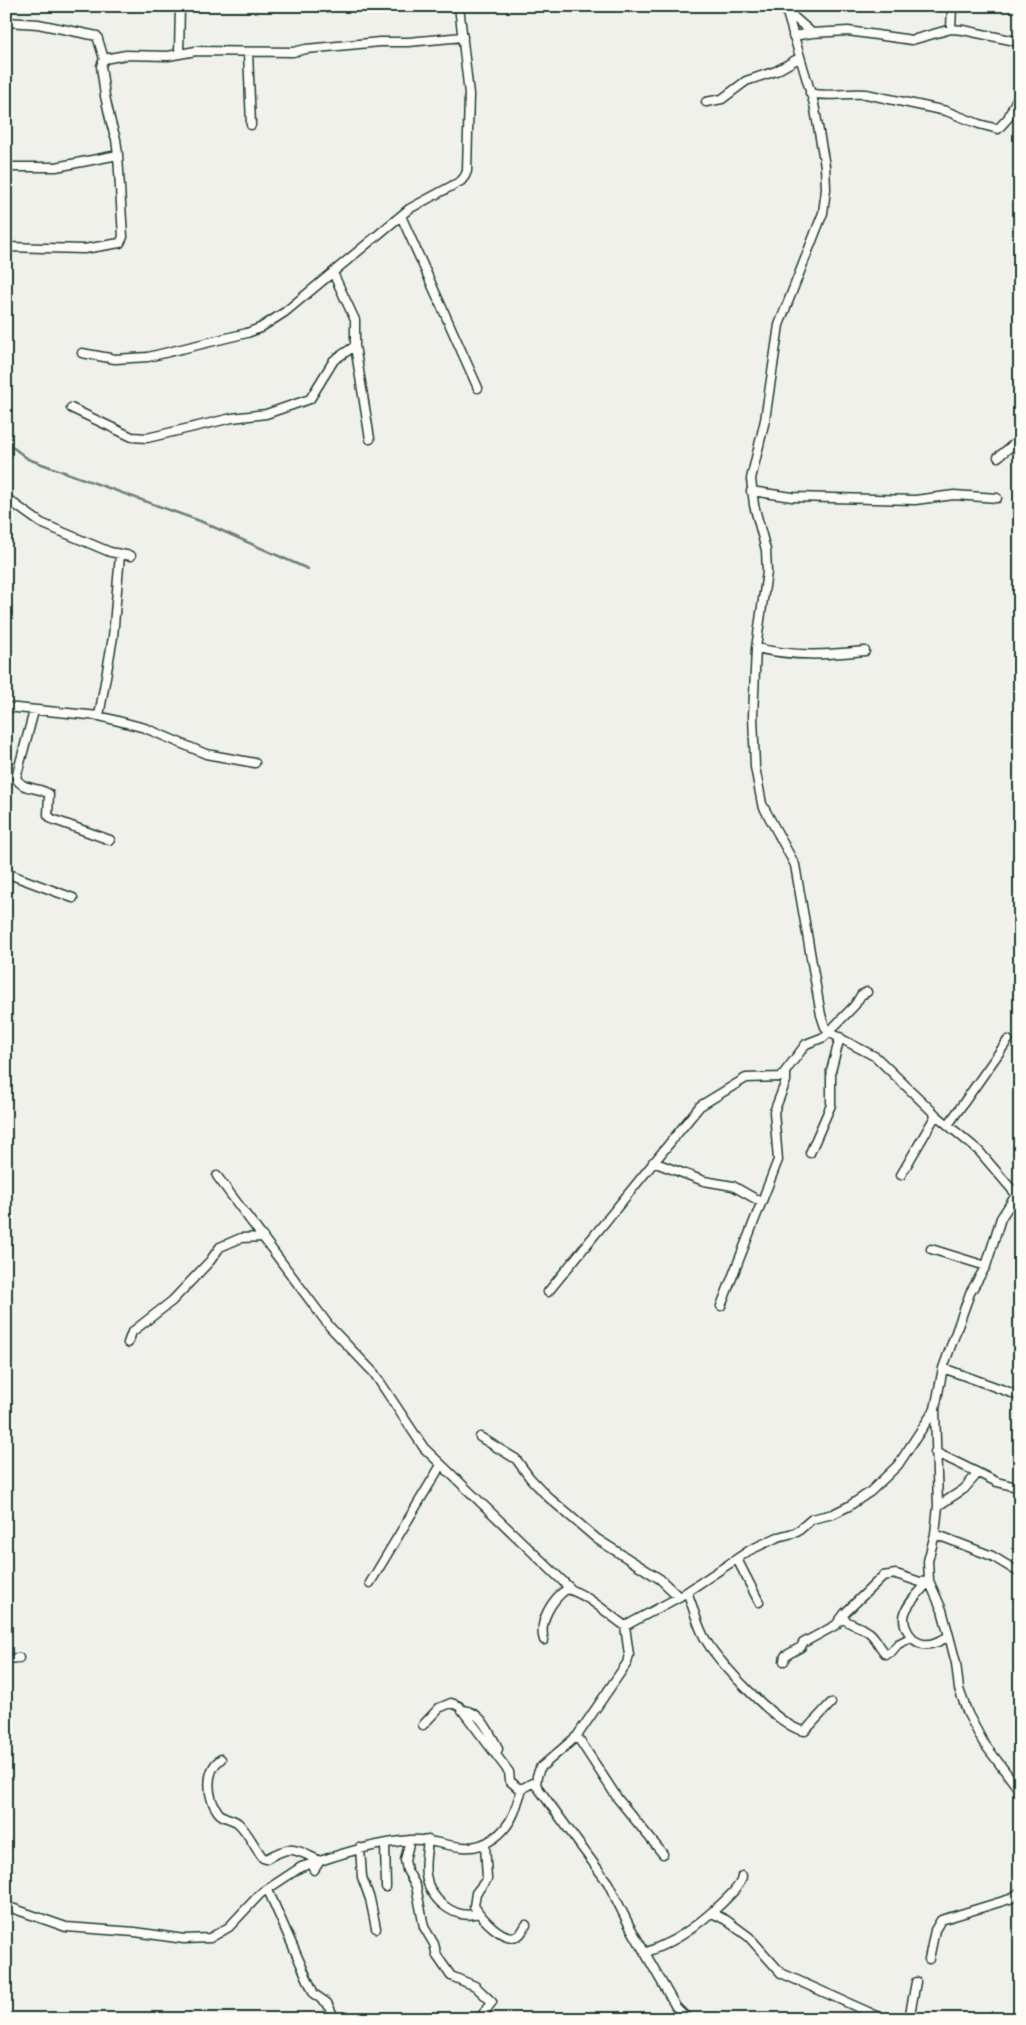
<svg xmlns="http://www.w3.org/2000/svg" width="1026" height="2025" font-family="'Patrick Hand',sans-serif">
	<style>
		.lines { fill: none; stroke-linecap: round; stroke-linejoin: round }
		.stream { stroke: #6c8077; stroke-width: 2.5 }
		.minor-casing { stroke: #1f3d34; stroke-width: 11 }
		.minor { stroke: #fdfcf7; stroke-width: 8 }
	</style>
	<rect width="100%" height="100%" fill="#f0f1eb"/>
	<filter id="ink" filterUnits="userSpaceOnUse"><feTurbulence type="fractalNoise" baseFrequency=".02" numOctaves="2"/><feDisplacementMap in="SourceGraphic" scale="10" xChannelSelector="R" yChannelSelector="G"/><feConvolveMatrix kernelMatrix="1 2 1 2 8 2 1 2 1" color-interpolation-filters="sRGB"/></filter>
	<g filter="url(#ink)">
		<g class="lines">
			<!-- stream -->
			<path class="stream" d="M 6,442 L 28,459 L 200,521 L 308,569"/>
			<!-- minor casing -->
			<g class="minor-casing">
				<path id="minor" d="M 785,6 L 814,104 L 825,166 L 826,189 L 823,213 L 779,325 L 765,420 L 751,479 L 754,505 L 766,550 L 767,572 L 756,648 L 753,716 L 755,767 L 762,804 L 795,865 L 821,1015 L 825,1027 L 834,1035 L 876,1057 L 936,1115 L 979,1151 L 1020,1199
					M 787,11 L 812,33
					M 6,22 L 38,24 L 97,36 L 104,59
					M 951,29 L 952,6
					M 793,36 L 812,33 L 848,31 L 912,40 L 951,29 L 963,30 L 1020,42
					M 248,52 L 251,125
					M 179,53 L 180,6
					M 810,93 C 829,98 847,92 866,94 L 946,111 L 979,124 L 998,129 L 1008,118 L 1020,92
					M 706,102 L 722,99 L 746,81 L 776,71 L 799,58
					M 6,167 L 56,167 L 118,155
					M 401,216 L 478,388
					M 6,247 L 84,249 L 120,243 L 123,237 L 118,155 L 116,139 L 111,123 L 105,96 L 101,66 L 104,59 L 126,55 L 168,56 L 196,51 L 293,52 L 306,49 L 380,42 L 408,42 L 463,37
					M 333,273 L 355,320 L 355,346 L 370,439
					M 82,353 L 115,359 L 148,357 L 247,333 L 260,328 L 285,312 L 409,209 L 461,181 L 465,176 L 467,171 L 469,94 L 459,6
					M 71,408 L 132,437 L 147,438 L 232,418 L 266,414 L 310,399 L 334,360 L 355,346
					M 998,457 L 1020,439
					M 751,491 L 792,497 L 915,500 L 954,495 L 997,498
					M 6,498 L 41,523 L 110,552 L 131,556
					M 756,648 C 796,657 825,655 865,651
					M 6,707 L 99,716 L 145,728 L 206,754 L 255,763
					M 34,711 L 16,778 C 23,791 38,786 49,794 L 48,815 L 52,819 L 110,840
					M 99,716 L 113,637 L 120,555
					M 6,873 L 73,898
					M 948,1125 L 1008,1040
					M 810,1153 L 831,1105 L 831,1071 L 840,1037
					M 653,1162 L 704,1181 L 733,1186 L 761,1202
					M 901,1175 L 936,1115
					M 217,1176 L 330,1327 L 374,1373 L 424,1448 L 572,1590
					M 1020,1189 L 1001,1218 L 986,1266 L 970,1293 L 943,1368 L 935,1409 L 938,1506 L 935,1534 L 928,1561 L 929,1581 L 942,1610 L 949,1636 L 956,1663 L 959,1689 L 968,1714 L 983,1742 L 1020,1791
					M 931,1249 L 986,1266
					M 548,1292 L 700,1106 L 746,1078 L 781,1077 L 806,1044 L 824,1037 L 855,1005 L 861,995 L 867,992
					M 721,1306 L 778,1160 L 774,1112 L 786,1081 L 786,1072
					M 128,1343 L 132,1332 L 172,1301 L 210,1261 L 220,1247 L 241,1238 L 263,1237
					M 943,1368 L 1020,1396
					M 480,1437 L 516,1459 L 530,1478 L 548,1497 L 597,1539 L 660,1579 L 679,1597
					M 935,1452 L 997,1482 L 1020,1488
					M 938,1506 L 964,1489 L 978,1473
					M 935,1534 L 992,1556 L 1020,1573
					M 737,1559 L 759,1602
					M 929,1581 C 922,1590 908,1602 905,1613 C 901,1624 911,1642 923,1644 C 932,1646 942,1640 949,1636
					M 370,1583 L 441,1465
					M 687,1592 C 694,1608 697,1627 707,1642 C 720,1664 781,1729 805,1731 L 831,1703
					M 843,1618 C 850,1626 863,1626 871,1634 C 877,1640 880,1648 886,1654 L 891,1652 L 898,1644 L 912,1637
					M 625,1626 L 679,1597 L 750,1550 L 778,1537 L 797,1532 L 812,1519 L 833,1514 L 849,1506 L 870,1492 L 898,1465 L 935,1409
					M 544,1640 C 538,1622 552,1599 567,1589 C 586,1593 609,1615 625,1626 L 629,1655 L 627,1663 L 577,1736 L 540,1768 L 537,1776 L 536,1785 L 608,1883 L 629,1925 L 676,2007 L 688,2019
					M 6,1659 L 19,1658
					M 784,1661 L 785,1656 L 801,1647 L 803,1643 L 836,1625 L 845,1613 L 883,1576 L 896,1574 L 920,1582 L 929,1581
					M 463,1710 C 481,1712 487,1729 496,1744 L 498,1749 L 496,1754
					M 423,1725 L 439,1708 L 451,1703 L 459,1706 L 509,1772 L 510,1781 L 518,1788 L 523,1788
					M 577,1736 L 618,1799 L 663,1854
					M 221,1759 C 205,1770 207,1797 218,1812 C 223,1819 232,1818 238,1823 C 248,1832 254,1847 263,1858 L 266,1859 C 292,1844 294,1849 320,1861
					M 410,1840 L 405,1860 L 407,1870 L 416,1886 L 424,1927 L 434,1944 L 437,1956 L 451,1976 L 475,1986 L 492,2002 L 479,2019
					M 428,1840 C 427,1851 424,1863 426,1875 C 429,1899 455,1921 478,1913
					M 385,1844 L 386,1887
					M 485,1844 L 487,1879 L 476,1893 L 474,1906 C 481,1917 504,1944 519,1935 C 522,1933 524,1928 526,1925
					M 360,1848 L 362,1877 L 370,1899 L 376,1928
					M 314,1870 L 320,1861 C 349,1851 379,1843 410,1840 C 428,1838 444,1846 463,1847 C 485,1849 505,1834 514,1813 C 517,1805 519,1796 523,1788 L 536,1781
					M 268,1890 L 314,1994 L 327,2003 L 335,2019
					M 6,1906 L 66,1927 L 135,1932 L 184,1939 L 210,1938 L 229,1927 L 260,1894 L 301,1867 L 320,1861
					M 712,1913 L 726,1920 L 749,1937 L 781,1973 L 884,2019
					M 645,1953 C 656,1948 667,1944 677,1938 C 691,1930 742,1891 742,1876
					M 929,1959 L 935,1930 L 941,1920 L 1010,1899 L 1020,1892
					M 909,2019 L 916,1982"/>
			</g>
			<!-- minor -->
			<use href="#minor" class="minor"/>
		</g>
	</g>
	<!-- margin -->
	<rect width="1026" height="2025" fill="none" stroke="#fdfcf7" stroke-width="25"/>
	<rect x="12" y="12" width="1001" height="2000" fill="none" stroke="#1f3d34" stroke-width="2" filter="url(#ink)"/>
</svg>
